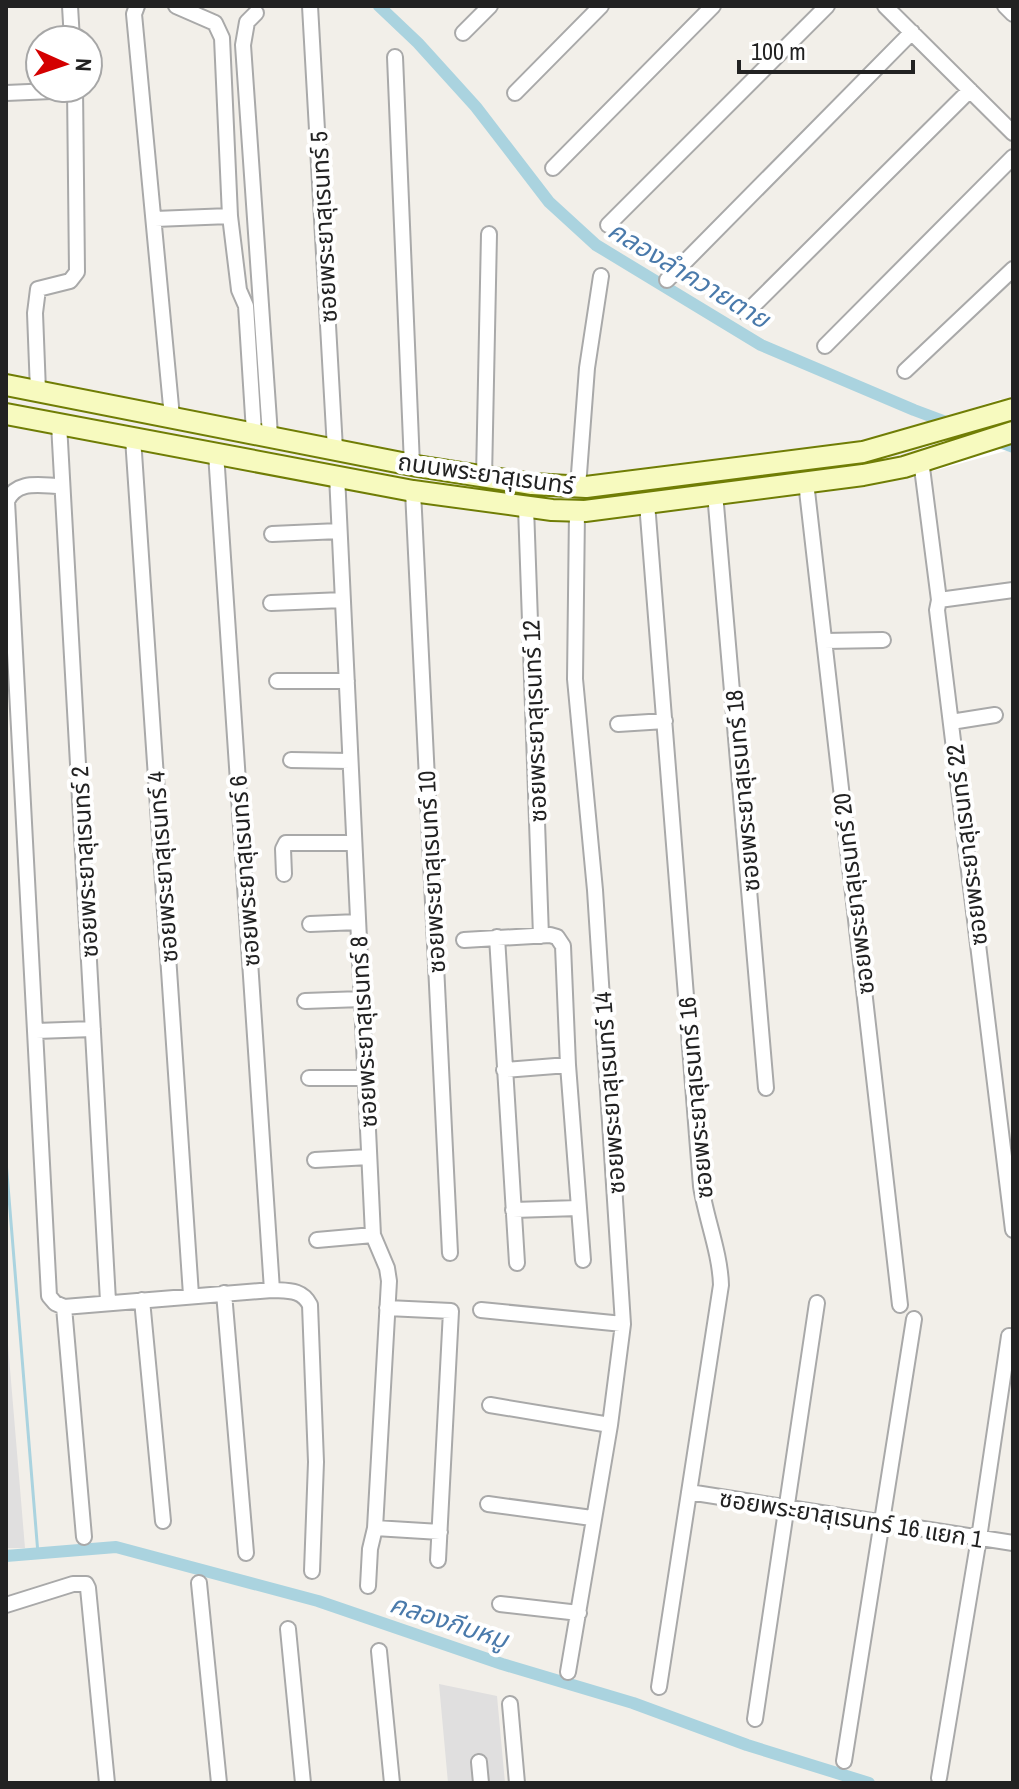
<svg xmlns="http://www.w3.org/2000/svg" width="1019" height="1789" font-family="'Archivo Narrow','Noto Sans Thai',sans-serif">
	<style>
		.residential { fill: #e0dfdf }
		.pier { fill: #fff }
		.lines { fill: none; stroke-linecap: round; stroke-linejoin: round }
		.stream { stroke: #aad3df; stroke-width: 3 }
		.canal { stroke: #aad3df; stroke-width: 12 }
		.street-casing { stroke: #a9a9a9; stroke-width: 18 }
		.secondary-casing { stroke: #707d05; stroke-width: 24 }
		.street { stroke: #fff; stroke-width: 14 }
		.secondary { stroke: #f7fabf; stroke-width: 20 }
		.labels { text-anchor: middle; dominant-baseline: central; stroke-width: 8; stroke-linejoin: round; paint-order: stroke }
		.street-label { font-size: 24px; fill: #222; stroke: #fff }
		.water-label { font-size: 26px; font-style: italic; fill: #4a7aab; stroke: #fff }
	</style>
	<rect width="100%" height="100%" fill="#f2efe9"/>
	<!-- residential -->
	<path class="residential" d="M 6,1321 L 25,1548 L 6,1548 Z
		M 439,1684 L 497,1696 L 505,1783 L 448,1783 Z"/>
	<!-- pier -->
	<path class="pier" d="M 1001,399 L 1013,422 L 1013,449 L 933,471 L 912,428 Z"/>
	<g class="lines">
		<!-- stream -->
		<path class="stream" d="M 6,1161 L 38,1554"/>
		<!-- canal -->
		<path class="canal" d="M 379,6 L 418,43 L 476,107 L 549,202 L 596,245 L 761,345 L 914,410 L 1013,447
			M 6,1556 L 116,1547 L 318,1601 L 502,1664 L 633,1703 L 747,1745 L 869,1783"/>
		<!-- street casing -->
		<g class="street-casing">
			<path id="street" d="M 70,6 L 72,40
				M 137,6 L 134,14 L 172,417
				M 176,6 L 215,23 L 222,38 L 230,216 L 239,290 L 246,306 L 254,432
				M 310,6 L 335,449
				M 885,6 L 1013,133
				M 1005,6 L 1013,14
				M 256,13 L 247,22 L 243,45 L 270,435
				M 463,33 L 490,6
				M 395,57 L 412,465
				M 6,93 L 75,90
				M 515,93 L 601,6
				M 553,168 L 713,6
				M 155,219 L 230,216
				M 608,225 L 827,6
				M 667,280 L 912,32
				M 746,313 L 970,90
				M 825,346 L 1013,157
				M 905,371 L 1013,269
				M 38,391 L 35,313 L 38,289 L 70,281 L 77,272 L 75,88
				M 59,424 L 108,1301
				M 133,438 L 191,1295
				M 216,453 L 272,1290
				M 921,460 L 939,600 L 937,610 L 1013,1230
				M 337,475 L 373,1235 L 387,1268 L 389,1281 L 375,1528 L 370,1549 L 368,1586
				M 484,478 L 489,234
				M 806,482 L 900,1305
				M 62,486 C 41,486 17,479 7,501 L 49,1296 L 55,1303 L 64,1307 L 272,1290 C 288,1291 302,1289 310,1305 L 316,1462 L 312,1571
				M 578,487 L 587,368 L 601,276
				M 413,491 L 450,1253
				M 715,493 L 766,1088
				M 647,503 L 701,1186 C 706,1219 720,1252 721,1285 L 659,1687
				M 526,507 L 541,936
				M 272,534 L 339,531
				M 939,600 L 1013,590
				M 271,603 L 343,600
				M 824,641 L 883,640
				M 277,681 L 347,681
				M 951,722 L 995,715
				M 618,724 L 665,721
				M 291,760 L 350,761
				M 284,874 L 283,849 L 286,843 L 354,843
				M 310,924 L 358,922
				M 497,937 L 517,1263
				M 464,940 L 550,935 L 557,937 L 563,946 L 568,1065 L 583,1260
				M 305,1001 L 362,999
				M 36,1031 L 93,1029
				M 504,1070 L 568,1065
				M 309,1078 L 366,1078
				M 315,1160 L 369,1157
				M 513,1210 L 579,1208
				M 317,1240 L 373,1235
				M 224,1293 L 246,1553
				M 142,1300 L 163,1521
				M 64,1307 L 84,1537
				M 387,1308 L 451,1311 L 438,1560
				M 481,1310 L 623,1324
				M 490,1405 L 610,1425
				M 689,1492 L 1013,1543
				M 488,1504 L 592,1518
				M 375,1528 L 440,1532
				M 199,1583 L 219,1783
				M 500,1604 L 579,1613
				M 6,1605 L 73,1584 L 86,1584 L 88,1588 L 107,1783
				M 288,1629 L 303,1783
				M 379,1651 L 392,1783
				M 568,1672 L 610,1425 L 623,1324 L 595,890 L 575,679 L 577,511
				M 510,1704 L 517,1783
				M 755,1719 L 817,1303
				M 844,1761 L 914,1319
				M 479,1762 L 481,1783
				M 939,1778 L 979,1538 L 1009,1336"/>
		</g>
		<!-- secondary casing -->
		<g class="secondary-casing">
			<path id="secondary" d="M 6,385 L 417,466 L 532,484 L 586,487 L 863,452 L 1013,409
				M 6,414 L 413,491 L 552,510 L 585,511 L 863,475 L 904,467 L 1013,432"/>
		</g>
		<!-- street -->
		<use href="#street" class="street"/>
		<!-- secondary -->
		<use href="#secondary" class="secondary"/>
	</g>
	<g class="labels">
		<!-- street labels -->
		<g class="street-label">
			<text transform="translate(323 227) rotate(-93)">ซอยพระยาสุเรนทร์ 5</text>
			<text transform="translate(486 473) rotate(8)">ถนนพระยาสุเรนทร์</text>
			<text transform="translate(534 721) rotate(-92)">ซอยพระยาสุเรนทร์ 12</text>
			<text transform="translate(742 791) rotate(-95)">ซอยพระยาสุเรนทร์ 18</text>
			<text transform="translate(966 845) rotate(-97)">ซอยพระยาสุเรนทร์ 22</text>
			<text transform="translate(84 862) rotate(-93)">ซอยพระยาสุเรนทร์ 2</text>
			<text transform="translate(162 867) rotate(-94)">ซอยพระยาสุเรนทร์ 4</text>
			<text transform="translate(244 871) rotate(-94)">ซอยพระยาสุเรนทร์ 6</text>
			<text transform="translate(431 872) rotate(-93)">ซอยพระยาสุเรนทร์ 10</text>
			<text transform="translate(853 894) rotate(-97)">ซอยพระยาสุเรนทร์ 20</text>
			<text transform="translate(363 1032) rotate(-93)">ซอยพระยาสุเรนทร์ 8</text>
			<text transform="translate(609 1093) rotate(-94)">ซอยพระยาสุเรนทร์ 14</text>
			<text transform="translate(695 1098) rotate(-95)">ซอยพระยาสุเรนทร์ 16</text>
			<text transform="translate(851 1518) rotate(9)">ซอยพระยาสุเรนทร์ 16 แยก 1</text>
		</g>
		<!-- water labels -->
		<g class="water-label">
			<text transform="translate(689 274) rotate(31)">คลองลำควายตาย</text>
			<text transform="translate(449 1621) rotate(18)">คลองกีบหมู</text>
		</g>
	</g>
	<!-- border -->
	<rect width="1019" height="1789" fill="none" stroke="#222222" stroke-width="16"/>
	<!-- north arrow -->
	<g transform="translate(64 64) rotate(93)"><circle r="38" fill="#ffffff" stroke="#a7a7a7" stroke-width="2"/>
	<path d="M0-6L14 30L0 20L-14 30Z" fill="#d40000"/>
	<text y="-12" font-size="22" font-weight="bold" text-anchor="middle" fill="#222222">N</text>
	</g>
	<!-- scale -->
	<path d="M739 60v12h174v-12" fill="none" stroke="#222222" stroke-width="4"/>
	<text x="751" y="60" font-size="24" fill="#222222" stroke="#ffffff" stroke-width="6" paint-order="stroke">100 m</text>
</svg>
